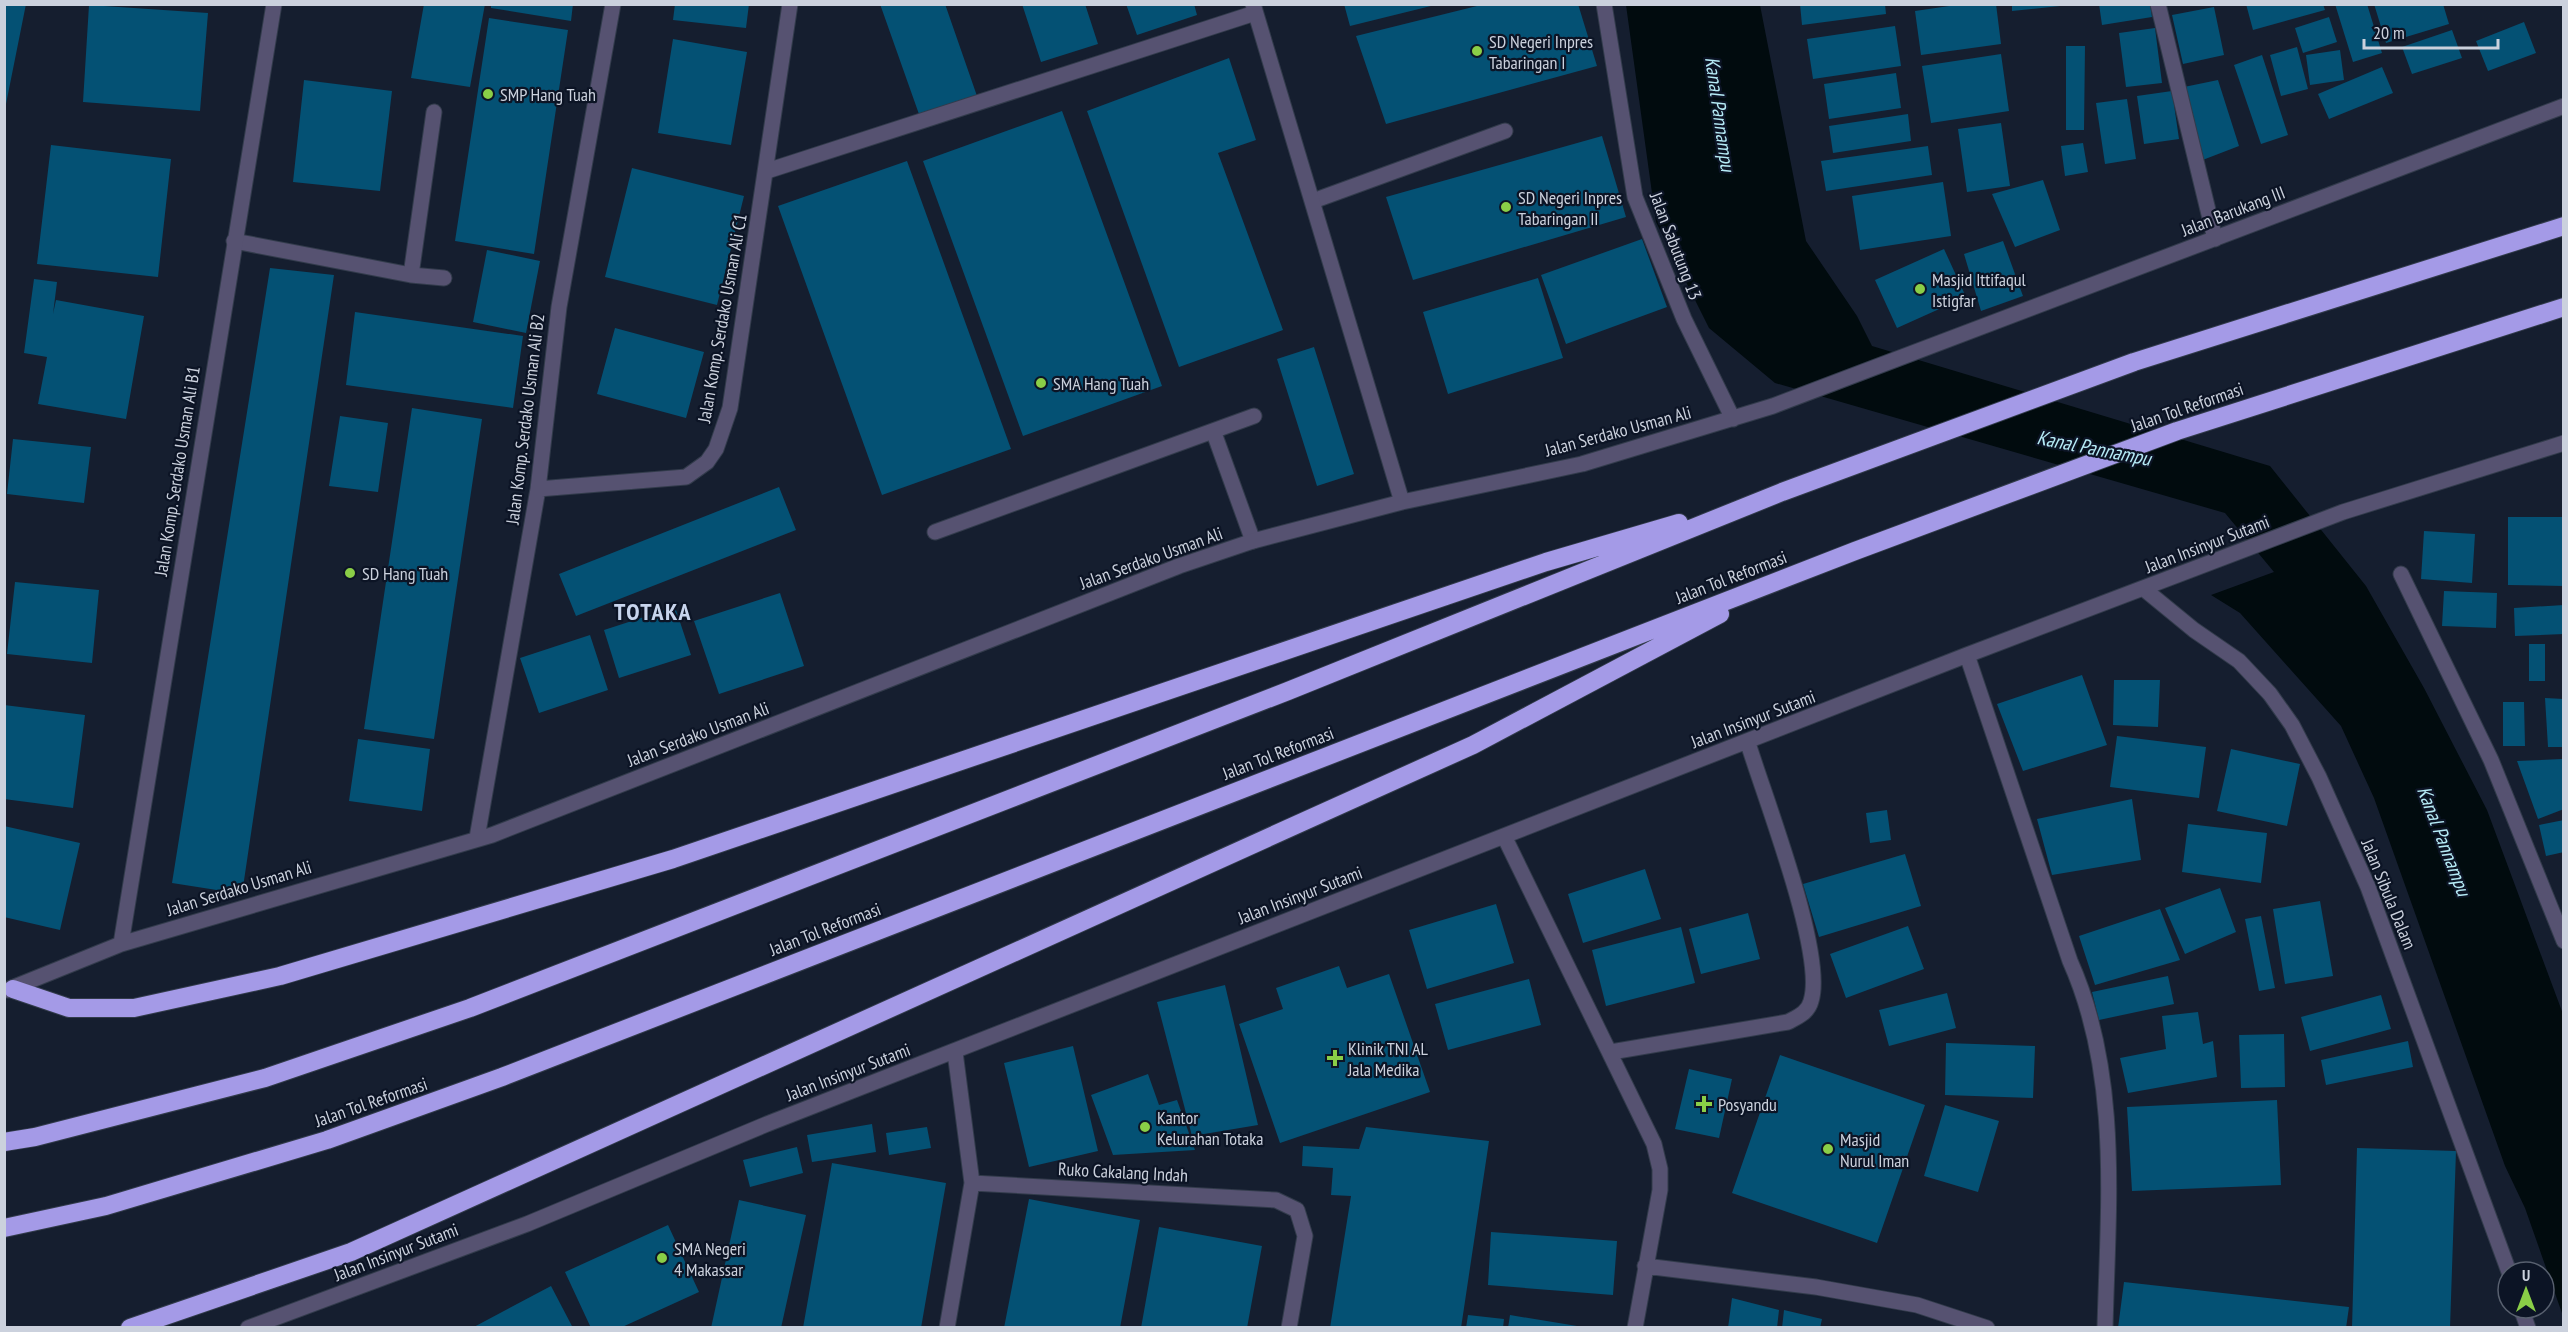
<svg xmlns="http://www.w3.org/2000/svg" width="2568" height="1332" font-family="'PT Sans Narrow',sans-serif">
	<style>
		.water { fill: #010b0e }
		.building { fill: #045174 }
		.lines { fill: none; stroke-linecap: round; stroke-linejoin: round }
		.lane-casing { stroke: #323b4b; stroke-width: 17 }
		.street-casing { stroke: #323b4b; stroke-width: 17 }
		.highway-casing { stroke: #323b4b; stroke-width: 20 }
		.lane { stroke: #565271; stroke-width: 15 }
		.street { stroke: #565271; stroke-width: 15 }
		.highway { stroke: #a49ae7; stroke-width: 18 }
		.poi-dot { fill: #8ace47; stroke: #0c1425; stroke-width: 2 }
		.labels { text-anchor: middle; dominant-baseline: central; stroke-width: 4.5; stroke-linejoin: round; paint-order: stroke }
		.poi-label { font-size: 18px; fill: #cbd1dd; stroke: #0c1425; text-anchor: start }
		.street-label { font-size: 18px; fill: #cbd1dd; stroke: #0c1425 }
		.water-label { font-size: 20px; font-style: italic; fill: #b6ebf6; stroke: #0c1425 }
		.district-label { font-size: 24px; font-weight: bold; letter-spacing: 1.5px; fill: #c7d4ec; stroke: #0c1425 }
	</style>
	<rect width="100%" height="100%" fill="#151e2f"/>
	<!-- water -->
	<path class="water" d="M 1626,5 L 1760,5 L 1806,241 L 1857,316 L 1872,346 L 2270,466 L 2366,586 L 2424,688 L 2487,810 L 2563,1014 L 2563,1316 L 2525,1208 L 2505,1166 L 2374,798 L 2341,726 L 2240,613 L 2211,595 L 2274,572 L 2225,513 L 1775,383 L 1709,328 L 1656,222 Z"/>
	<!-- building -->
	<path class="building" d="M 4,4 L 26,4 L 6,104 L 4,104 Z
		M 424,4 L 485,4 L 470,87 L 411,78 Z
		M 491,4 L 573,4 L 571,21 L 491,8 Z
		M 675,4 L 749,4 L 746,28 L 673,20 Z
		M 880,4 L 945,4 L 977,96 L 920,117 Z
		M 1022,4 L 1085,4 L 1098,44 L 1041,62 Z
		M 1126,4 L 1194,4 L 1197,15 L 1137,35 Z
		M 1344,4 L 1435,4 L 1435,5 L 1350,26 Z
		M 1485,4 L 1578,4 L 1597,66 L 1386,124 L 1356,36 Z
		M 1800,4 L 1885,4 L 1886,14 L 1802,25 Z
		M 1963,4 L 1996,4 L 2001,44 L 1921,55 L 1915,11 Z
		M 2012,4 L 2060,4 L 2060,6 L 2012,11 Z
		M 2099,4 L 2150,4 L 2152,17 L 2102,25 Z
		M 2246,4 L 2323,4 L 2325,10 L 2253,30 Z
		M 2335,4 L 2367,4 L 2382,53 L 2353,62 Z
		M 2374,4 L 2443,4 L 2449,24 L 2386,43 Z
		M 89,5 L 208,13 L 200,111 L 83,102 Z
		M 2214,7 L 2224,55 L 2183,64 L 2172,15 Z
		M 2329,17 L 2337,42 L 2303,53 L 2295,28 Z
		M 489,18 L 568,30 L 534,254 L 455,241 Z
		M 2524,22 L 2536,53 L 2488,71 L 2476,41 Z
		M 1895,26 L 1901,66 L 1813,79 L 1807,39 Z
		M 2155,28 L 2162,83 L 2126,87 L 2119,33 Z
		M 2452,30 L 2462,58 L 2412,74 L 2402,47 Z
		M 673,39 L 747,52 L 731,145 L 658,133 Z
		M 2066,46 L 2085,46 L 2084,130 L 2066,130 Z
		M 2297,47 L 2308,89 L 2281,96 L 2270,55 Z
		M 2340,50 L 2344,80 L 2310,85 L 2306,55 Z
		M 2001,54 L 2009,111 L 1931,123 L 1922,66 Z
		M 2262,55 L 2288,135 L 2261,144 L 2234,65 Z
		M 1229,58 L 1256,140 L 1218,153 L 1283,330 L 1179,367 L 1087,111 Z
		M 2382,67 L 2393,93 L 2329,119 L 2318,94 Z
		M 1896,73 L 1901,108 L 1829,119 L 1824,84 Z
		M 304,80 L 392,91 L 380,191 L 293,182 Z
		M 2218,80 L 2239,146 L 2200,161 L 2184,87 Z
		M 2172,91 L 2179,139 L 2144,144 L 2137,96 Z
		M 2127,99 L 2136,159 L 2105,164 L 2096,103 Z
		M 1062,111 L 1162,386 L 1023,436 L 923,161 Z
		M 1908,114 L 1911,141 L 1833,153 L 1829,126 Z
		M 2001,123 L 2010,186 L 1967,192 L 1958,129 Z
		M 1602,136 L 1626,217 L 1413,280 L 1386,197 Z
		M 2083,143 L 2088,172 L 2065,176 L 2061,146 Z
		M 51,145 L 171,159 L 158,277 L 37,264 Z
		M 1928,146 L 1932,175 L 1826,191 L 1821,161 Z
		M 907,161 L 1011,449 L 882,495 L 778,206 Z
		M 632,168 L 744,196 L 717,305 L 605,277 Z
		M 2043,180 L 2060,230 L 2015,247 L 1992,194 Z
		M 1943,182 L 1951,236 L 1860,250 L 1852,196 Z
		M 1642,239 L 1667,307 L 1566,344 L 1541,275 Z
		M 2003,241 L 2023,296 L 1981,311 L 1964,254 Z
		M 1944,249 L 1966,297 L 1897,328 L 1875,280 Z
		M 487,250 L 540,261 L 526,333 L 473,322 Z
		M 270,268 L 334,275 L 242,894 L 172,883 Z
		M 1538,278 L 1563,358 L 1448,394 L 1423,312 Z
		M 34,279 L 57,282 L 53,314 L 56,300 L 144,316 L 126,419 L 38,404 L 47,357 L 24,353 Z
		M 355,312 L 523,336 L 513,408 L 346,385 Z
		M 615,328 L 704,352 L 686,418 L 597,394 Z
		M 1314,347 L 1354,474 L 1317,486 L 1277,359 Z
		M 412,408 L 482,419 L 434,739 L 364,729 Z
		M 340,416 L 388,423 L 378,492 L 329,486 Z
		M 13,439 L 91,447 L 84,503 L 7,494 Z
		M 779,487 L 796,530 L 576,616 L 559,574 Z
		M 2508,517 L 2564,517 L 2564,586 L 2508,585 Z
		M 2424,531 L 2475,534 L 2472,583 L 2421,579 Z
		M 15,582 L 99,590 L 92,663 L 7,654 Z
		M 2444,591 L 2497,593 L 2496,628 L 2442,626 Z
		M 780,593 L 804,666 L 719,694 L 694,621 Z
		M 2564,605 L 2564,634 L 2515,636 L 2514,608 Z
		M 675,607 L 691,655 L 619,678 L 604,630 Z
		M 590,635 L 608,690 L 539,713 L 520,658 Z
		M 2529,644 L 2545,644 L 2545,681 L 2529,681 Z
		M 2082,675 L 2107,745 L 2023,771 L 1997,704 Z
		M 2114,680 L 2160,680 L 2158,727 L 2113,725 Z
		M 2545,698 L 2564,699 L 2564,747 L 2548,747 Z
		M 2503,702 L 2524,702 L 2525,746 L 2503,746 Z
		M 4,705 L 85,715 L 73,808 L 4,799 Z
		M 2117,736 L 2206,747 L 2199,798 L 2110,787 Z
		M 358,739 L 430,749 L 422,811 L 349,801 Z
		M 2231,749 L 2300,764 L 2287,826 L 2217,811 Z
		M 2562,759 L 2564,809 L 2538,819 L 2517,761 Z
		M 2132,799 L 2141,860 L 2052,875 L 2037,819 Z
		M 1887,810 L 1891,840 L 1870,843 L 1866,813 Z
		M 2564,820 L 2564,852 L 2546,856 L 2539,825 Z
		M 2188,824 L 2267,833 L 2261,883 L 2182,872 Z
		M 4,826 L 80,843 L 60,930 L 4,917 Z
		M 1905,854 L 1921,906 L 1819,937 L 1803,884 Z
		M 1645,869 L 1661,919 L 1583,943 L 1568,894 Z
		M 2220,888 L 2236,932 L 2185,954 L 2165,908 Z
		M 2320,901 L 2333,976 L 2285,984 L 2273,909 Z
		M 1496,904 L 1514,963 L 1427,989 L 1409,930 Z
		M 2160,909 L 2180,960 L 2095,985 L 2079,936 Z
		M 1748,913 L 1760,959 L 1701,974 L 1689,929 Z
		M 2261,916 L 2275,988 L 2259,991 L 2245,919 Z
		M 1908,926 L 1924,969 L 1846,998 L 1830,954 Z
		M 1681,927 L 1695,983 L 1606,1006 L 1592,950 Z
		M 1339,966 L 1347,988 L 1389,974 L 1430,1092 L 1280,1143 L 1239,1024 L 1283,1009 L 1276,988 Z
		M 2168,976 L 2174,1004 L 2099,1020 L 2092,992 Z
		M 1529,979 L 1541,1025 L 1448,1050 L 1435,1004 Z
		M 1225,985 L 1258,1125 L 1192,1136 L 1157,1002 Z
		M 1947,993 L 1956,1028 L 1889,1046 L 1879,1010 Z
		M 2381,995 L 2391,1029 L 2310,1051 L 2301,1017 Z
		M 2198,1012 L 2203,1044 L 2213,1041 L 2217,1077 L 2128,1093 L 2120,1058 L 2166,1049 L 2162,1016 Z
		M 2284,1034 L 2285,1087 L 2241,1088 L 2239,1035 Z
		M 2408,1041 L 2413,1067 L 2326,1085 L 2321,1060 Z
		M 1946,1043 L 2035,1046 L 2033,1098 L 1945,1095 Z
		M 1073,1046 L 1098,1151 L 1029,1167 L 1004,1063 Z
		M 1780,1055 L 1925,1105 L 1877,1243 L 1732,1193 Z
		M 1689,1069 L 1732,1079 L 1719,1138 L 1675,1129 Z
		M 1148,1074 L 1159,1105 L 1177,1100 L 1195,1150 L 1113,1155 L 1091,1095 Z
		M 2277,1100 L 2281,1185 L 2132,1191 L 2127,1107 Z
		M 1945,1105 L 1999,1121 L 1978,1192 L 1924,1176 Z
		M 872,1124 L 876,1152 L 812,1162 L 807,1135 Z
		M 927,1127 L 931,1148 L 889,1155 L 886,1133 Z
		M 1366,1127 L 1489,1141 L 1461,1328 L 1330,1328 L 1351,1196 L 1331,1195 L 1333,1168 L 1302,1166 L 1303,1146 L 1359,1149 Z
		M 797,1147 L 803,1173 L 750,1187 L 743,1160 Z
		M 2357,1148 L 2456,1151 L 2450,1328 L 2352,1328 Z
		M 832,1163 L 946,1183 L 921,1328 L 803,1328 Z
		M 1029,1199 L 1140,1220 L 1120,1328 L 1004,1328 Z
		M 739,1200 L 806,1215 L 781,1328 L 711,1328 Z
		M 668,1225 L 699,1292 L 620,1328 L 591,1328 L 565,1272 Z
		M 1159,1227 L 1262,1246 L 1247,1328 L 1141,1328 Z
		M 1491,1232 L 1617,1241 L 1613,1295 L 1488,1285 Z
		M 2124,1282 L 2349,1307 L 2346,1328 L 2118,1328 Z
		M 551,1286 L 573,1328 L 472,1328 Z
		M 1732,1298 L 1779,1310 L 1777,1328 L 1728,1328 Z
		M 1784,1310 L 1822,1319 L 1820,1328 L 1782,1328 Z
		M 1468,1315 L 1504,1319 L 1503,1328 L 1466,1328 Z
		M 1510,1315 L 1577,1326 L 1577,1328 L 1508,1328 Z"/>
	<g class="lines">
		<!-- lane casing -->
		<g class="lane-casing">
			<path id="lane" d="M 1313,201 L 1505,131
				M 234,241 L 411,275 L 444,278
				M 411,275 L 434,112
				M 1214,433 L 1253,541
				M 935,532 L 1254,416"/>
		</g>
		<!-- street casing -->
		<g class="street-casing">
			<path id="street" d="M 1253,4 L 1402,502
				M 1604,4 L 1635,197 L 1684,319 L 1733,419
				M 2158,4 L 2215,239
				M 767,171 L 1255,13
				M 538,489 L 686,477 L 707,462 L 716,449 L 730,408 L 790,4
				M 2401,574 L 2491,760 L 2564,941
				M 2144,589 L 2194,630 L 2239,661 L 2270,694 L 2292,725 L 2319,777 L 2368,887 L 2509,1272
				M 1967,655 L 2070,961 C 2121,1075 2108,1206 2105,1328
				M 1504,836 L 1654,1144 L 1660,1169 L 1660,1190 L 1635,1328
				M 477,838 L 538,489 L 559,307 L 613,4
				M 121,944 L 274,4
				M 7,990 L 121,944 L 492,835 L 1179,566 L 1253,541 L 1402,502 L 1582,464 L 1773,406 L 2564,106
				M 955,1052 L 972,1183
				M 1611,1052 L 1788,1022 C 1797,1017 1808,1013 1811,1001 C 1826,954 1764,796 1748,743
				M 1645,1266 L 1816,1287 L 1917,1305 L 1987,1328
				M 2521,1308 L 2528,1328
				M 248,1328 L 527,1224 L 767,1124 L 1967,655 L 2343,512 L 2564,443
				M 947,1328 L 972,1183 L 1276,1200 L 1297,1210 L 1305,1236 L 1289,1328"/>
		</g>
		<!-- highway casing -->
		<g class="highway-casing">
			<path id="highway" d="M 13,989 L 69,1008 L 134,1008 L 280,976 L 673,859 L 1546,562 L 1679,523
				M 4,1142 L 35,1137 L 265,1078 L 470,1008 L 1288,691 L 1782,492 L 2134,362 L 2564,226
				M 4,1228 L 106,1206 L 327,1140 L 502,1077 L 1855,551 L 2177,431 L 2564,307
				M 130,1328 L 351,1252 L 1473,745 L 1720,614"/>
		</g>
		<!-- lane -->
		<use href="#lane" class="lane"/>
		<!-- street -->
		<use href="#street" class="street"/>
		<!-- highway -->
		<use href="#highway" class="highway"/>
	</g>
	<!-- markers -->
	<g class="poi-dot">
		<circle cx="1477" cy="51" r="6"/>
		<circle cx="488" cy="94" r="6"/>
		<circle cx="1506" cy="207" r="6"/>
		<circle cx="1920" cy="289" r="6"/>
		<circle cx="1041" cy="383" r="6"/>
		<circle cx="350" cy="573" r="6"/>
		<path d="M1332 1049h6v6h6v6h-6v6h-6v-6h-6v-6h6z"/>
		<path d="M1701 1095h6v6h6v6h-6v6h-6v-6h-6v-6h6z"/>
		<circle cx="1145" cy="1127" r="6"/>
		<circle cx="1828" cy="1149" r="6"/>
		<circle cx="662" cy="1258" r="6"/>
	</g>
	<g class="labels">
		<!-- poi labels -->
		<g class="poi-label">
			<text x="1489" y="41">SD Negeri Inpres<tspan x="1489" dy="21">Tabaringan I</tspan></text>
			<text x="500" y="94">SMP Hang Tuah</text>
			<text x="1518" y="197">SD Negeri Inpres<tspan x="1518" dy="21">Tabaringan II</tspan></text>
			<text x="1932" y="279">Masjid Ittifaqul<tspan x="1932" dy="21">Istigfar</tspan></text>
			<text x="1053" y="383">SMA Hang Tuah</text>
			<text x="362" y="573">SD Hang Tuah</text>
			<text x="1348" y="1048">Klinik TNI AL<tspan x="1348" dy="21">Jala Medika</tspan></text>
			<text x="1718" y="1104">Posyandu</text>
			<text x="1157" y="1117">Kantor<tspan x="1157" dy="21">Kelurahan Totaka</tspan></text>
			<text x="1840" y="1139">Masjid<tspan x="1840" dy="21">Nurul Iman</tspan></text>
			<text x="674" y="1248">SMA Negeri<tspan x="674" dy="21">4 Makassar</tspan></text>
		</g>
		<!-- street labels -->
		<g class="street-label">
			<text transform="translate(2233 211) rotate(-21)">Jalan Barukang III</text>
			<text transform="translate(1676 246) rotate(69)">Jalan Sabutung 13</text>
			<text transform="translate(722 318) rotate(-80)">Jalan Komp. Serdako Usman Ali C1</text>
			<text transform="translate(2187 407) rotate(-19)">Jalan Tol Reformasi</text>
			<text transform="translate(525 419) rotate(-83)">Jalan Komp. Serdako Usman Ali B2</text>
			<text transform="translate(1618 431) rotate(-15)">Jalan Serdako Usman Ali</text>
			<text transform="translate(177 471) rotate(-81)">Jalan Komp. Serdako Usman Ali B1</text>
			<text transform="translate(2207 544) rotate(-21)">Jalan Insinyur Sutami</text>
			<text transform="translate(1151 558) rotate(-20)">Jalan Serdako Usman Ali</text>
			<text transform="translate(1731 577) rotate(-21)">Jalan Tol Reformasi</text>
			<text transform="translate(1753 719) rotate(-21)">Jalan Insinyur Sutami</text>
			<text transform="translate(698 734) rotate(-21)">Jalan Serdako Usman Ali</text>
			<text transform="translate(1278 753) rotate(-21)">Jalan Tol Reformasi</text>
			<text transform="translate(239 888) rotate(-17)">Jalan Serdako Usman Ali</text>
			<text transform="translate(2389 894) rotate(68)">Jalan Sibula Dalam</text>
			<text transform="translate(1300 895) rotate(-21)">Jalan Insinyur Sutami</text>
			<text transform="translate(825 929) rotate(-21)">Jalan Tol Reformasi</text>
			<text transform="translate(848 1072) rotate(-21)">Jalan Insinyur Sutami</text>
			<text transform="translate(371 1102) rotate(-19)">Jalan Tol Reformasi</text>
			<text transform="translate(1123 1172) rotate(3)">Ruko Cakalang Indah</text>
			<text transform="translate(396 1252) rotate(-21)">Jalan Insinyur Sutami</text>
		</g>
		<!-- water labels -->
		<g class="water-label">
			<text transform="translate(1720 114) rotate(82)">Kanal Pannampu</text>
			<text transform="translate(2094 448) rotate(11)">Kanal Pannampu</text>
			<text transform="translate(2444 841) rotate(69)">Kanal Pannampu</text>
		</g>
		<!-- district labels -->
		<g class="district-label">
			<text x="653" y="611">TOTAKA</text>
		</g>
	</g>
	<!-- border -->
	<rect width="2568" height="1332" fill="none" stroke="#cbd1dd" stroke-width="12"/>
	<!-- north arrow -->
	<g transform="translate(2526 1290)"><circle r="28" fill="#0c1425" stroke="#58606f" stroke-width="1.5"/>
	<path d="M0-4.5L10 22L0 15L-10 22Z" fill="#8ace47"/>
	<text y="-9" font-size="16" font-weight="bold" text-anchor="middle" fill="#cbd1dd">U</text>
	</g>
	<!-- scale -->
	<path d="M2364 39v9h134v-9" fill="none" stroke="#cbd1dd" stroke-width="3"/>
	<text x="2373" y="39" font-size="18" fill="#cbd1dd" stroke="#0c1425" stroke-width="4.5" paint-order="stroke">20 m</text>
</svg>
